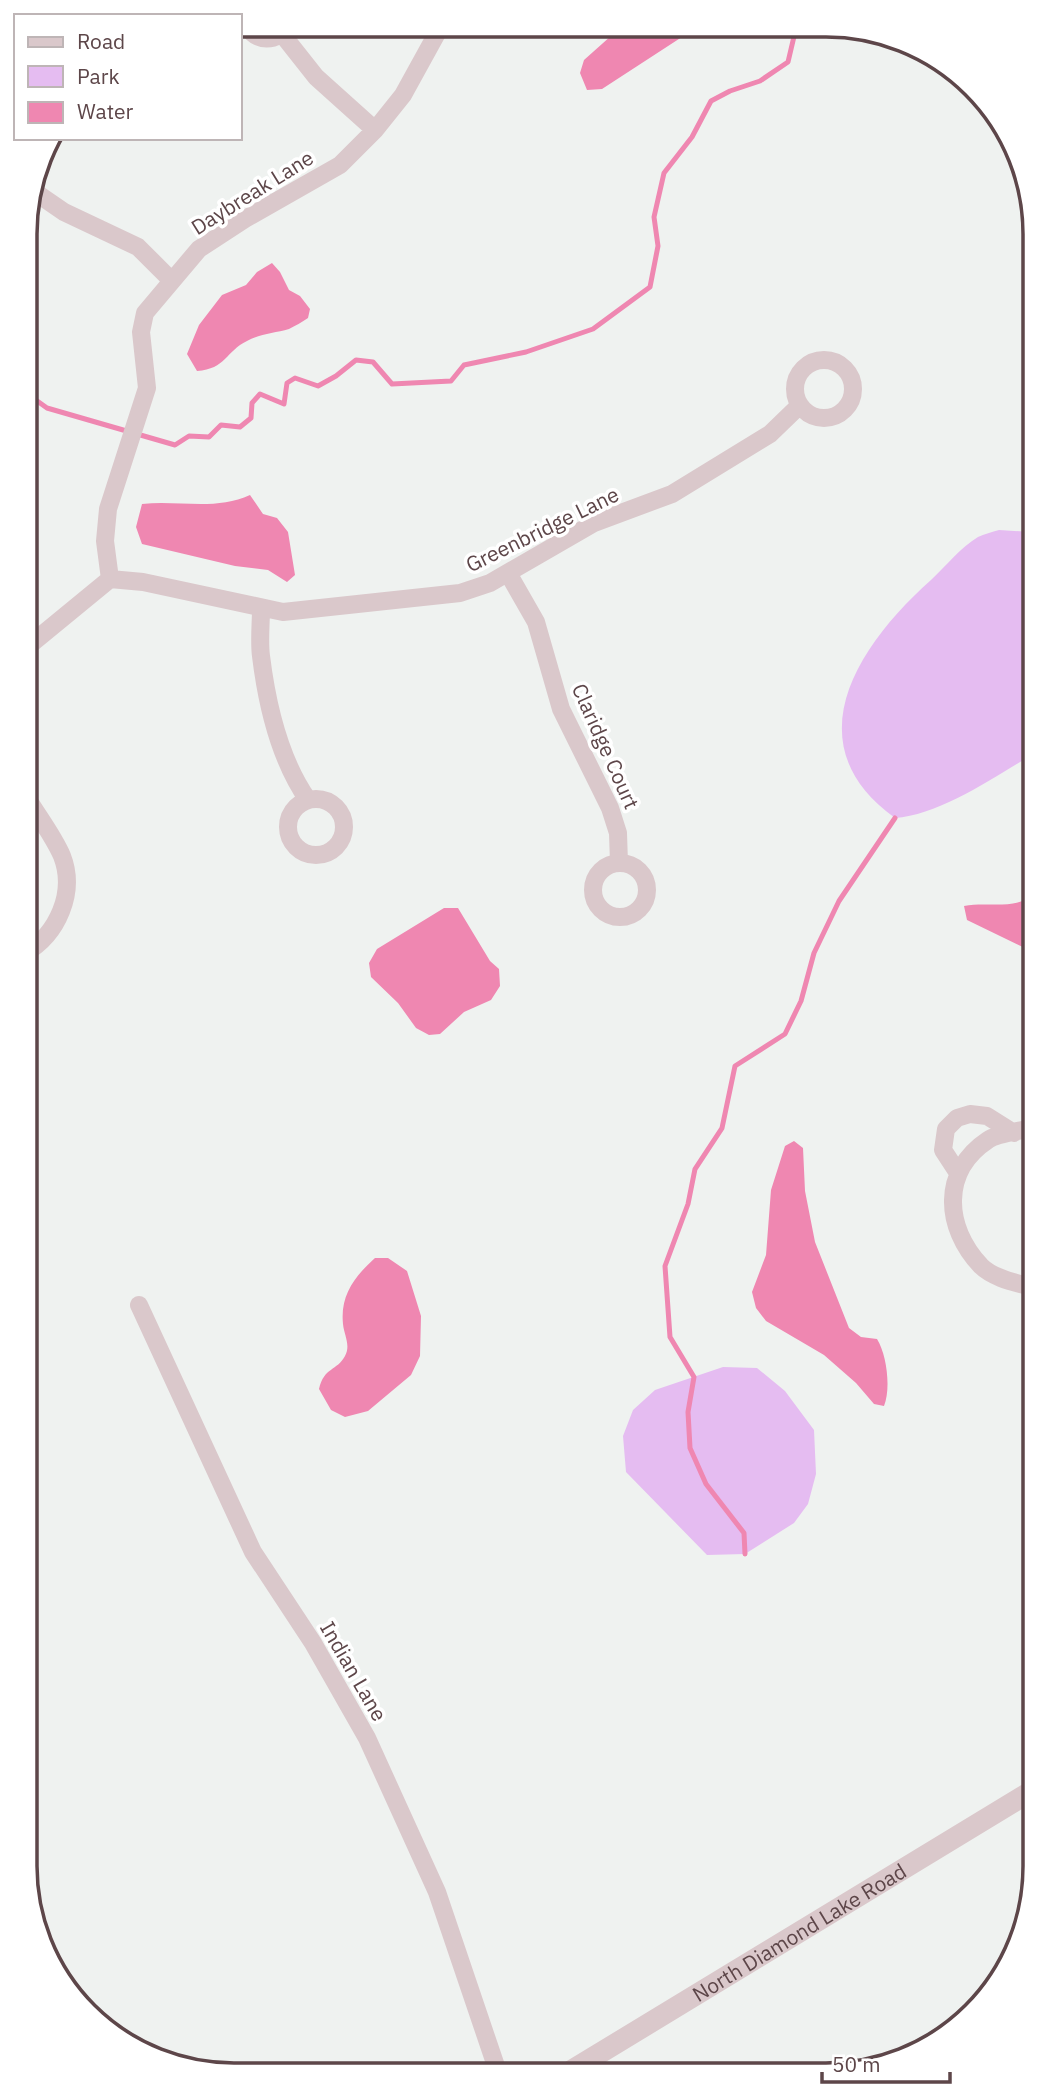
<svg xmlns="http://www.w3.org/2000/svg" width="1060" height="2100" font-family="'IBM Plex Sans',sans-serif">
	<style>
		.green { fill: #e5bcf1 }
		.water { fill: #ef87b1 }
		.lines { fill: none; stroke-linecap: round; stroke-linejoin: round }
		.stream { stroke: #ef87b1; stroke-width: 5 }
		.minor { stroke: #dac8cb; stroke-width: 18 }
		.tertiary { stroke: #dac8cb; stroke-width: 21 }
		.labels { text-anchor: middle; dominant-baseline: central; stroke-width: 7; stroke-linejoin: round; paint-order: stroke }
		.street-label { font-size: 21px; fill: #5d4649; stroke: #fff }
		.rim { fill: none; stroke: #5d4649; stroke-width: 3.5 }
	</style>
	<rect width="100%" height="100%" fill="#eff2f0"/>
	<!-- green -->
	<path class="green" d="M 999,530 L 1032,532 L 1035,536 L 1035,753 C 996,776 940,815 895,818 C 792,744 858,645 931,580 C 946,566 961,547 978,537 C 984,534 992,532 999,530 Z
		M 723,1367 L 757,1368 L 785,1391 L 814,1430 L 816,1474 L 808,1504 L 794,1523 L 745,1554 L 707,1555 L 626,1472 L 623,1436 L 633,1410 L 655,1390 Z"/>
	<!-- water -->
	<path class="water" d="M 621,27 L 692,27 L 685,35 L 602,89 L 587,90 L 580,73 L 584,60 Z
		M 272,263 L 280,272 L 289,290 L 300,296 L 310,309 L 308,318 C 302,322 295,326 289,329 C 275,333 260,334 247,341 C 226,351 226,369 197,371 L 187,354 L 199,325 L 222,295 L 246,285 L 257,272 Z
		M 250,495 L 263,514 L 277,518 L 288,532 L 295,575 L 287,582 L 268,570 L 235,566 L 142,544 L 136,527 L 142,504 C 178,500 216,511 250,495 Z
		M 1035,894 L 1035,951 L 1031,951 L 967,920 L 964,906 C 988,901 1014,911 1035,894 Z
		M 444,908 L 458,908 L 490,961 L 499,969 L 500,986 L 491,1000 L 464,1012 L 440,1034 L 429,1035 L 416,1028 L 398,1003 L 371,977 L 369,963 L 377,949 Z
		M 794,1141 L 803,1148 L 805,1191 L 815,1242 L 849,1328 L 861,1337 L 877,1339 C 887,1355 891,1389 884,1406 L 874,1404 L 856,1383 L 824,1355 L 766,1321 L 756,1308 L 752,1292 L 766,1255 L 771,1190 L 785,1146 Z
		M 375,1258 L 388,1258 L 407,1271 L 421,1316 L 420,1356 L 411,1375 L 368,1411 L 345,1417 L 331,1410 L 319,1389 C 324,1367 337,1371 345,1356 C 351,1345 344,1335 343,1324 C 340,1295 355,1276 375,1258 Z"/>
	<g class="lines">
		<!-- stream -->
		<path class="stream" d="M 26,393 L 47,408 L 175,445 L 189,436 L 209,437 L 221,425 L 240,427 L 251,418 L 252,403 L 260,394 L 284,404 L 287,383 L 295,378 L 318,386 L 336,376 L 356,360 L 373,362 L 392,384 L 451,381 L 464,365 L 526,352 L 593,329 L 650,287 L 658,246 L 654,217 L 664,173 L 692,137 L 711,101 L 730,91 L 760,81 L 788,62 L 796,28
			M 1032,532 L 1035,522
			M 745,1554 L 744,1533 L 706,1484 L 690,1448 L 688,1412 L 694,1377 L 670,1337 L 665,1266 L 688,1204 L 695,1169 L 722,1128 L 735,1066 L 785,1034 L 801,1001 L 814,953 L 839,901 L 895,818"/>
		<!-- minor -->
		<path class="minor" d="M 246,25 C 256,43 277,43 288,25
			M 282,34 L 316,77 L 375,130
			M 32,190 L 64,212 L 138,247 L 171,280
			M795 389a29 29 0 1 1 58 0a29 29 0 1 1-58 0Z
			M 508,573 L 536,622 L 561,709 L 610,808 L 618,833 L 619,863
			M 110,579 L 143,582 L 283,612 L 460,593 L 490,583 L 594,523 L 672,494 L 770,434 L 800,405
			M 110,579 L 105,541 L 108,509 L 147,388 L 141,332 L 145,313 L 199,249 L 245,219 L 340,165 L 375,130 L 403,95 L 441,26
			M 261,608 C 261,624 259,641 261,656 C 267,705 280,760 308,800
			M 26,648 L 110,579
			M288 827a28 28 0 1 1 56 0a28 28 0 1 1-56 0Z
			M593 890a27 27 0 1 1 54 0a27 27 0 1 1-54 0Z
			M 25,953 C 58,934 76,892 62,856 C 53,835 37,815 26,796
			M 958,1173 L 943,1150 L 946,1129 L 957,1118 L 970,1114 L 987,1116 L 1014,1133
			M 1035,1288 C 1018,1283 994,1279 981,1266 C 944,1227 941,1171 988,1140 C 998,1133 1023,1131 1035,1127
			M 139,1305 L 253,1552 L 313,1643 L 367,1738 L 437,1892 L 499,2075"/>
		<!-- tertiary -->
		<path class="tertiary" id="s1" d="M 564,2075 L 1035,1789"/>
	</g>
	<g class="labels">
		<!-- street labels -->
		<g class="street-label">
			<text transform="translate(252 192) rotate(-32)">Daybreak Lane</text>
			<text transform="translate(542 529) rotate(-26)">Greenbridge Lane</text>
			<text transform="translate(606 746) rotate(66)">Claridge Court</text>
			<text transform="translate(354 1671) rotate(60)">Indian Lane</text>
			<text stroke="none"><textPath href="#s1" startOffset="275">North Diamond Lake Road</textPath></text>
		</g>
	</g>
	<!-- crop -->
	<path d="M0 0H1060V2100H0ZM234 37H826A197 197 0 0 1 1023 234V1866A197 197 0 0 1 826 2063H234A197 197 0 0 1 37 1866V234A197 197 0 0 1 234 37Z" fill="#fff" fill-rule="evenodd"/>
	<path class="rim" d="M234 37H826A197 197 0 0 1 1023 234V1866A197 197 0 0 1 826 2063H234A197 197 0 0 1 37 1866V234A197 197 0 0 1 234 37Z"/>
	<!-- legend -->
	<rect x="14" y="14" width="228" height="126" fill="#ffffff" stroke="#beb5b6" stroke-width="2"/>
	<rect x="28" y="37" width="35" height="10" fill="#dac8cb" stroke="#beb5b6" stroke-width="2"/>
	<text x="77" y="49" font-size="21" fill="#5d4649">Road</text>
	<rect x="28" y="66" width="35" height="21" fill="#e5bcf1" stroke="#beb5b6" stroke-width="2"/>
	<text x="77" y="84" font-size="21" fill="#5d4649">Park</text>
	<rect x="28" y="102" width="35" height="21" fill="#ef87b1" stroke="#beb5b6" stroke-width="2"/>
	<text x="77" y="119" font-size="21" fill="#5d4649">Water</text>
	<!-- scale -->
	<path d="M822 2072v10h128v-10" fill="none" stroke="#5d4649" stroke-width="3.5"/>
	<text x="832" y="2072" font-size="21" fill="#5d4649" stroke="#ffffff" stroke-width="5" paint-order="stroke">50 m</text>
</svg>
